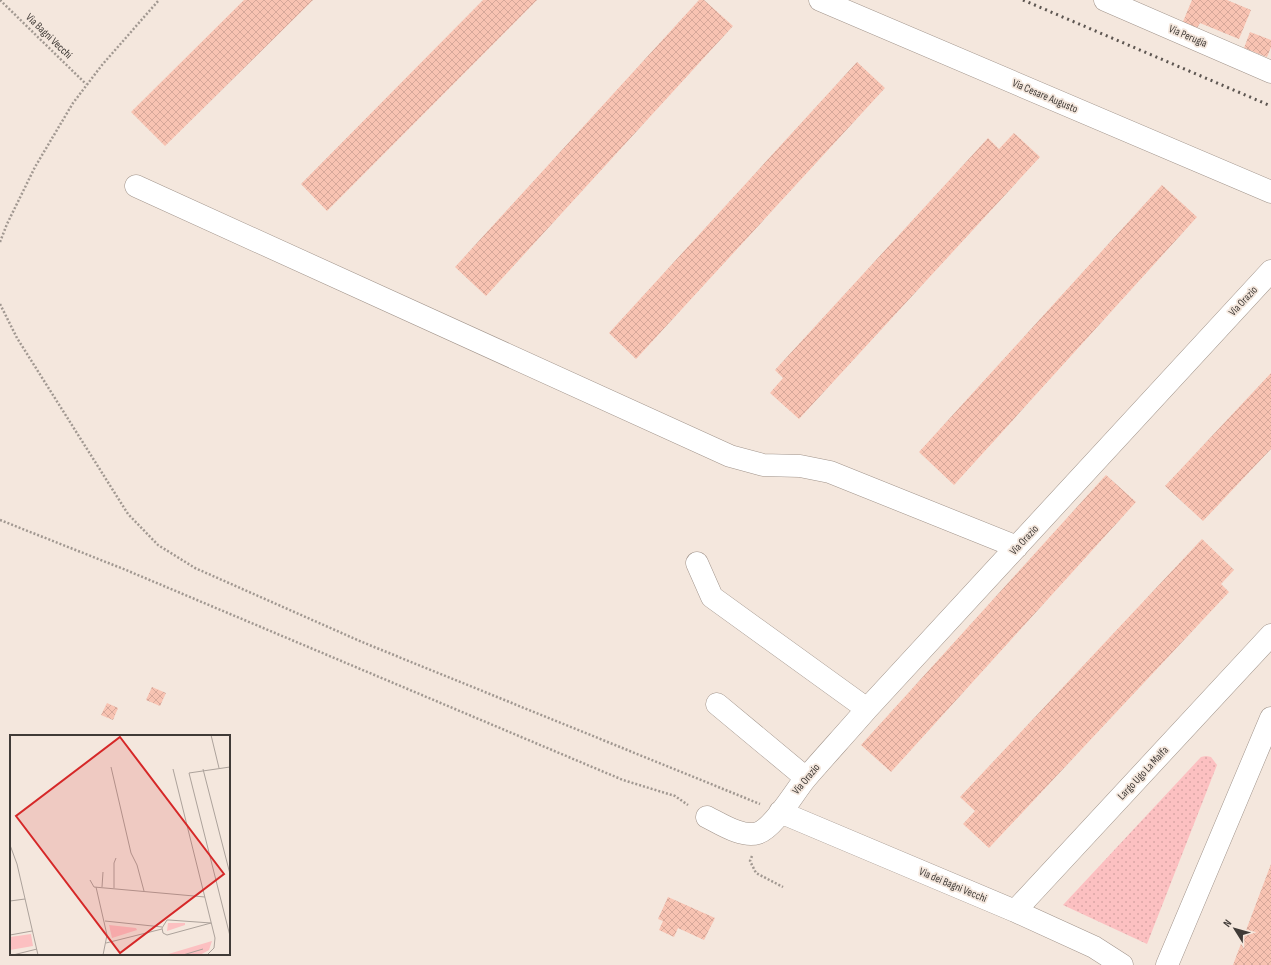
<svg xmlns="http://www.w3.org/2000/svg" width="1271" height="965" font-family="'Sofia Sans Condensed',sans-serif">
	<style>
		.grass { fill: url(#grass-dots) }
		.building { fill: url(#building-cross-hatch) }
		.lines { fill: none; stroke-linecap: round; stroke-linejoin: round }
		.minor-casing { stroke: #a1948b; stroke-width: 23 }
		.path { stroke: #a19891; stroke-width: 2.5; stroke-dasharray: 2 2; stroke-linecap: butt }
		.minor { stroke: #fff; stroke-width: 22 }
		.rail { stroke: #5d5651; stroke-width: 3; stroke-dasharray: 2 4; stroke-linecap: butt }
		.labels { text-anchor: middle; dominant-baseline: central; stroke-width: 3.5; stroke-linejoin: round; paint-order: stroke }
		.street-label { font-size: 11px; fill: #403b37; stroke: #f4e7dd }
		.inset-road { fill: none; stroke: #aca29b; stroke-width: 1 }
		.view { fill: #d62828; fill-opacity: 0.15; stroke: #d62828; stroke-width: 2 }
		.inset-edge { fill: none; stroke: #403b37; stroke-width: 2 }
	</style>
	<defs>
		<pattern id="grass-dots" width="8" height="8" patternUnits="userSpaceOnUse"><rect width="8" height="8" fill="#fcc0c1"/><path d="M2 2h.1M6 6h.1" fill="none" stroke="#d9a6a6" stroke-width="1.8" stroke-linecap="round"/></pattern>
		<pattern id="building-cross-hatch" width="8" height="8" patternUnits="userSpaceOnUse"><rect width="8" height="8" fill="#f8c3b2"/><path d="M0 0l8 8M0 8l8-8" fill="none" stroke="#d6a89a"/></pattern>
	</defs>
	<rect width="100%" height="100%" fill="#f4e7dd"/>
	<!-- grass -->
	<path class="grass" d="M 1206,756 L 1211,757 L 1217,765 L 1147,944 L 1063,905 L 1201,757 Z"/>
	<!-- building -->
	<path class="building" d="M 244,0 L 313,0 L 165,146 L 131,112 Z
		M 483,0 L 537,0 L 327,211 L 301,184 Z
		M 699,0 L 704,0 L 733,26 L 486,296 L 455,267 Z
		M 1192,0 L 1227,0 L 1251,10 L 1239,39 L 1200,23 L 1196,30 L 1182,24 Z
		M 1250,32 L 1271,40 L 1271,47 L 1267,57 L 1244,48 Z
		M 857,62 L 885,88 L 636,359 L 609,333 Z
		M 1014,133 L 1040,157 L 799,419 L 770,393 L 783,378 L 775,370 L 988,138 L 999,149 Z
		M 1162,185 L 1197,217 L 954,485 L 919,452 Z
		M 1271,373 L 1271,449 L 1203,521 L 1165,486 Z
		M 1106,475 L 1136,502 L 891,772 L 861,745 Z
		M 1202,539 L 1234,570 L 1221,584 L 1229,592 L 989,848 L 963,824 L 975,811 L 960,797 Z
		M 152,687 L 166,693 L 160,706 L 146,700 Z
		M 107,703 L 118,708 L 113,720 L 101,715 Z
		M 1271,864 L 1271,965 L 1233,965 Z
		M 668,897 L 715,918 L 704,940 L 678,928 L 674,937 L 659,930 L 663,921 L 658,919 Z"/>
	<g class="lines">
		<!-- minor casing -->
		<g class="minor-casing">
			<path id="minor" d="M 820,0 L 1271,192
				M 1105,0 L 1271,72
				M 136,186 L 730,456 L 763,465 L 800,466 L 830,472 L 1017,547
				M 697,563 L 712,597 L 867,709
				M 717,704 L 806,778
				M 780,812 L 1015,911 L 1094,947 L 1122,965
				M 707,817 C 721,824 742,838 758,833 C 775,827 794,792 806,778 C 826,755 847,732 867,709 L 1271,271
				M 1015,911 L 1271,635
				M 1167,965 L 1271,718"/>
		</g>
		<!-- path -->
		<path class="path" d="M 0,0 L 86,84
			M 0,242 L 7,224 L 35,167 L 73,103 L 102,65 L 159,0
			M 0,304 L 17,338 L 128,514 L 158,545 L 195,568 L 362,642 L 760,804
			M 0,520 L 126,570 L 623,780 L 675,796 L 688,805
			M 752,856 L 750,861 L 756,873 L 783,887"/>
		<!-- minor -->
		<use href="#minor" class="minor"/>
		<!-- rail -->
		<path class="rail" d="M 1023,0 L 1271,106"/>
	</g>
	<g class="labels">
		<!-- street labels -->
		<g class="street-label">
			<text transform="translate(49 36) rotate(44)">Via Bagni Vecchi</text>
			<text transform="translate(1188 36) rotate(23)">Via Perugia</text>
			<text transform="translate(1045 96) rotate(23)">Via Cesare Augusto</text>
			<text transform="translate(1243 301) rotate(-47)">Via Orazio</text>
			<text transform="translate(1024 540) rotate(-47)">Via Orazio</text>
			<text transform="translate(1143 773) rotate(-47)">Largo Ugo La Malfa</text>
			<text transform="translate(806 779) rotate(-50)">Via Orazio</text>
			<text transform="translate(953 885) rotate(23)">Via dei Bagni Vecchi</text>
		</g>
	</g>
	<!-- overview -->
	<g transform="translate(10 735)">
		<rect width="220" height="220" fill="#f4e7dd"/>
		<path d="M 158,188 L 175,188 L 175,190 L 157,196 ZM 99,190 L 126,193 L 127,195 L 102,203 ZM 21,199 L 23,211 L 0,215 L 0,202 ZM 202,206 L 199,215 L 190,220 L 155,220 Z" fill="#fcc0c1"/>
		<path class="inset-road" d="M 201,0 L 209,33M 101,32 L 121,118 L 127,130 L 134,156M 220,32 L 179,38 L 220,201M 163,34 L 205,203 L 204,213 L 197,220M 193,34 L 220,139M 0,110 L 7,129 L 28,220M 80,145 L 84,152 L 195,162M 86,152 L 97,200 L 93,220M 92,152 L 93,137M 104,153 L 104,128 L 106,123M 0,166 L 15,164M 157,185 L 159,185 L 201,188 L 157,200 L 153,198 L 152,193 ZM 95,186 L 152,192M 0,200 L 22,196M 96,208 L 152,194M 3,220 L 27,214M 173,220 L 193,214"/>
		<path class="view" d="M 110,2 L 214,139 L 110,218 L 6,81 Z"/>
		<rect width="220" height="220" class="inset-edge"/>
	</g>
	<!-- north arrow -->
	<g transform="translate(1235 929) rotate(307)" stroke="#f4e7dd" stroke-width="3" paint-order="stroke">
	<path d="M0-3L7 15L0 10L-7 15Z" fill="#403b37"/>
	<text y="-6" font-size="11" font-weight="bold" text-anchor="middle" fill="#403b37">N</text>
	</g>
</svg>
